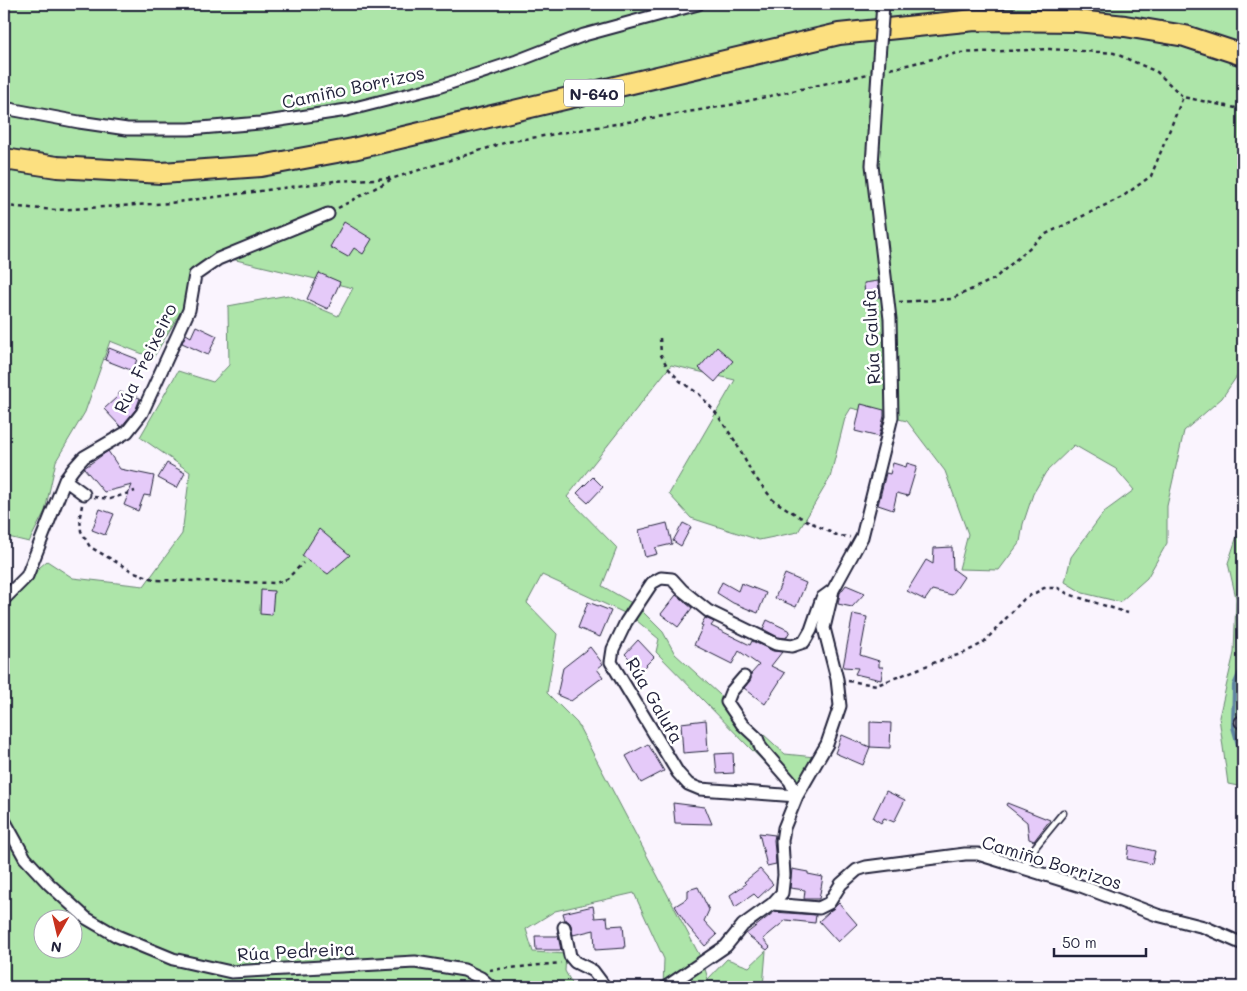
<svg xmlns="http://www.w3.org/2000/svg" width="1247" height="991" font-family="Mali,sans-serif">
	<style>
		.green { fill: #ade5a9; stroke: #688472; fill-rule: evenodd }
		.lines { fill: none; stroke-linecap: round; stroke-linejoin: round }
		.stream { stroke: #6084a3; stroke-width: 4 }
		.building { fill: #e5caf9; stroke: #22223b }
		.lane-casing { stroke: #22223b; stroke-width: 9 }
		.street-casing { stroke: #22223b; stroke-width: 15 }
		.highway-casing { stroke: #22223b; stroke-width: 24 }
		.path { stroke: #22223b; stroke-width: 2.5; stroke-dasharray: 4 4; stroke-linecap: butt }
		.lane { stroke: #fff; stroke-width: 5.5 }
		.street { stroke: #fff; stroke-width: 11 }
		.highway { stroke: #fce080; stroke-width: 20 }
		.street-bridge-casing { stroke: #22223b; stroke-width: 15; stroke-linecap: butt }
		.street-bridge { stroke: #fff; stroke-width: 11 }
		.labels { text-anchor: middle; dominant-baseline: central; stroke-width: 5; stroke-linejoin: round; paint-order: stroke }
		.shield { fill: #fff; stroke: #646476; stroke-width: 1 }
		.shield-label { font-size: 16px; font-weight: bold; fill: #22223b }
		.street-label { font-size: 18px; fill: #22223b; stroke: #fff }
	</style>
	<rect width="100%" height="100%" fill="#faf4fe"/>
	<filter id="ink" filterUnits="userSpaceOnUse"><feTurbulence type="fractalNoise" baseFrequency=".02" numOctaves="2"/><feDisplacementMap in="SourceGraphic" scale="10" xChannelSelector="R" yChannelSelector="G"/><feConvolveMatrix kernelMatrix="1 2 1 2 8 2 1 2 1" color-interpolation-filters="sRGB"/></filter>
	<g filter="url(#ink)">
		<!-- green -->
		<path class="green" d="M 4,4 L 1243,4 L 1243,360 L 1237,376 L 1222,398 L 1184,431 L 1167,506 L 1167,543 L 1147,578 L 1120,602 L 1083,593 L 1065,582 L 1071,557 L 1104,512 L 1134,490 L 1116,469 L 1074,445 L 1046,472 L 1033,494 L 1023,524 L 1020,542 L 999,570 L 959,569 L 968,534 L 945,471 L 907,421 L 851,408 L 845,418 L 830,478 L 798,532 L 759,540 L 691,518 L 669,494 L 735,380 L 671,365 L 567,497 L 617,548 L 602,586 L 637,606 L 663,632 L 675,654 L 785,754 L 825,758 L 797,796 L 656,652 L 659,639 L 631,616 L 542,575 L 527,603 L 557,634 L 547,693 L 577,723 L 703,962 L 708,979 L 727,959 L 749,967 L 766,951 L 763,987 L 663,987 L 664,959 L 634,893 L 555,911 L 526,929 L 533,952 L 566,954 L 565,971 L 574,987 L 4,987 L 4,598 L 47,561 L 73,578 L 144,586 L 182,534 L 190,472 L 140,437 L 178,371 L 213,382 L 229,365 L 228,306 L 288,295 L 338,316 L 353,288 L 215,255 L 153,358 L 110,341 L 85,412 L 56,461 L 45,511 L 29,542 L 4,536 ZM 42,918 L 72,918 L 72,948 L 42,948 Z
			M 1243,518 L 1243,708 L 1239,708 L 1237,726 L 1243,744 L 1243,787 L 1228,784 L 1219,717 L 1234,653 L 1236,598 L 1228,563 Z"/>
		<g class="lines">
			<!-- stream -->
			<path class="stream" d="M 1243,665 L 1234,685 L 1233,727 L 1243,763"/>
		</g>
		<!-- building -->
		<path class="building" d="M 344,222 L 372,239 L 363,254 L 354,248 L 348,257 L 330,247 Z
			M 319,273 L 340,282 L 328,309 L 307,299 Z
			M 878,281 L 880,297 L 865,298 L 864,283 Z
			M 196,326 L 217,336 L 208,355 L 182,343 L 186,334 L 191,337 Z
			M 717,347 L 733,361 L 715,382 L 699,368 Z
			M 109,348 L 137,359 L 133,371 L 105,360 Z
			M 120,392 L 140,398 L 136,409 L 121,427 L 104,409 L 117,397 Z
			M 861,404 L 884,410 L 884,416 L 879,437 L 855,431 Z
			M 108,451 L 120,469 L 154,476 L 150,496 L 144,495 L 138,511 L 124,505 L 132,485 L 104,492 L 84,468 Z
			M 167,463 L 185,473 L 177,488 L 158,478 Z
			M 893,463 L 906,467 L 907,463 L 917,466 L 908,496 L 897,493 L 893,510 L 878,505 L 886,473 L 890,474 Z
			M 593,477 L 603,487 L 588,503 L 577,493 Z
			M 100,509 L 114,514 L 105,535 L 92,530 Z
			M 667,523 L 672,544 L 655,548 L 657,554 L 645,557 L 639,530 Z
			M 683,523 L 691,527 L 681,546 L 673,541 Z
			M 319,529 L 350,555 L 328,574 L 302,556 Z
			M 952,547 L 953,569 L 964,577 L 952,595 L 932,590 L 925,600 L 907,591 L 926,560 L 933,564 L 934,548 Z
			M 785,574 L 806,583 L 796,607 L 775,598 Z
			M 722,582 L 738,591 L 741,583 L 766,593 L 758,613 L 733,603 L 717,593 Z
			M 846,585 L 865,593 L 852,607 L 838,604 L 840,593 Z
			M 261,590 L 274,591 L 272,615 L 260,614 Z
			M 676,595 L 692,608 L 678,627 L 661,614 Z
			M 588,602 L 611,611 L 600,637 L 578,628 Z
			M 853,614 L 867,617 L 860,655 L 879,661 L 879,667 L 883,667 L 881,680 L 855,674 L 858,668 L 843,667 Z
			M 705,618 L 714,622 L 711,626 L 750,645 L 752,641 L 773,651 L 782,652 L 771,666 L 785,673 L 765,704 L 744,688 L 751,679 L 751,674 L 759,665 L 739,651 L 732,664 L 694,645 L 703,626 L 701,625 Z
			M 767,620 L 790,631 L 786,638 L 778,637 L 763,629 Z
			M 638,640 L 654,657 L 641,670 L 625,654 Z
			M 590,647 L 603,664 L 597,669 L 603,677 L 571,701 L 557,695 L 563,668 Z
			M 706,720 L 708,751 L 683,753 L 681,723 Z
			M 870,722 L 891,723 L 890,748 L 870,747 Z
			M 842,735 L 870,747 L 863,765 L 835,753 Z
			M 648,744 L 664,771 L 641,783 L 626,756 Z
			M 733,753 L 734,773 L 717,774 L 715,754 Z
			M 886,791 L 905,800 L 894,822 L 884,818 L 881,823 L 873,818 Z
			M 673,803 L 705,807 L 712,824 L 675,823 Z
			M 1007,803 L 1050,820 L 1034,841 L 1029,839 L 1027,822 L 1006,805 Z
			M 759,833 L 775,835 L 774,840 L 776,864 L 767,866 Z
			M 1129,845 L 1155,851 L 1152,864 L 1127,859 Z
			M 760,869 L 773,884 L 758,898 L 754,894 L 735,907 L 730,895 L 746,884 L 744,882 Z
			M 792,869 L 808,872 L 808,874 L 823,877 L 819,899 L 804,899 L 805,890 L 790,888 Z
			M 698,887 L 709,910 L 704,921 L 717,935 L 705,946 L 686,924 L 675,906 L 688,898 L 688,890 Z
			M 839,903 L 857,924 L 838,942 L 819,921 Z
			M 593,906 L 595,918 L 607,917 L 608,926 L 623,925 L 625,948 L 595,950 L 594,930 L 573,935 L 571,925 L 569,922 L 565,920 L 563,913 Z
			M 774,912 L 816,915 L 815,923 L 786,920 L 763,939 L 770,947 L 767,950 L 746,934 Z
			M 535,936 L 558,936 L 561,950 L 536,950 Z"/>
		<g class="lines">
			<!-- lane casing -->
			<g class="lane-casing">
				<path id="lane" d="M 1023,868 L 1036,846 L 1063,813"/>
			</g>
			<!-- street casing -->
			<g class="street-casing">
				<path id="street" d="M 4,108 L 79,122 L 127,129 L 189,129 L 260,123 L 347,110 L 438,87 L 517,61 L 584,35 L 698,4
					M 65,480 L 84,494
					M 4,599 L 27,576 L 65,480 L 74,468 L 84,457 L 127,432 L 142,413 L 189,310 L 195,275 L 218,259 L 328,214
					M 744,677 L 731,692 L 727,702 L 742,724 L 757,738 L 761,748 L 790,781 L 797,796
					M 1241,722 L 1243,722
					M 797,796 L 700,789 L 688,784 L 678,773 L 611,662 L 613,649 L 626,622 L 652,583 L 661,578 L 672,579 L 682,590 L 708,611 L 776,644 L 792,646 L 804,642 L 811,630 L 822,598 L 833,590
					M 4,820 L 25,858 L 49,884 L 86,918 L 117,936 L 173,959 L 231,972 L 415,962 L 464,970 L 481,978 L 491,987
					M 772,904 L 819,908 L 829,903 L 841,884 L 857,870 L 866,867 L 965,854 L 978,854 L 1081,886 L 1157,915 L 1204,927 L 1243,944
					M 564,927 L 570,956 L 575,962 L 593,971 L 605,987
					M 666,987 L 726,946 L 743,925 L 772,904 L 782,893 L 784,875 L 782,841 L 784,828 L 797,796 L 827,744 L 840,706 L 837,679 L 824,628 L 833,590 L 862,537 L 892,417 L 890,319 L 872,165 L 878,72"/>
			</g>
			<!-- highway casing -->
			<g class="highway-casing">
				<path id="highway" d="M 4,159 L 57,167 L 162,173 L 261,166 L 353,149 L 839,34 L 975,20 L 1077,21 L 1125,26 L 1185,36 L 1243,55"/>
			</g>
			<!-- path -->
			<path class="path" d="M 890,69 L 958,53 L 1050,49 L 1114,53 L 1157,72 L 1183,97
				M 4,206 L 56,210 L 170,203 L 335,181 L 392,178
				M 338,208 L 394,178 L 507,142 L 730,105 L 868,74
				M 899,302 L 951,299 L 994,279 L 1044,235 L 1122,197 L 1151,176 L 1183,97 L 1236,108 L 1243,106
				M 660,338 L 661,355 L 668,368 L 680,381 L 699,394 L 716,413 L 735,441 L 752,473 L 773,500 L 800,517 L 838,536 L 850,537
				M 94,497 L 110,499 L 135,491
				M 82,505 L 80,516 L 81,531 L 90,547 L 132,571 L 156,580 L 276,583 L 287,579 L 303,563
				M 848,681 L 877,685 L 936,662 L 964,653 L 983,643 L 1024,599 L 1044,588 L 1058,588 L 1068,594 L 1128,613
				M 489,970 L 561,963"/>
			<!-- lane -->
			<use href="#lane" class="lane"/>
			<!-- street -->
			<use href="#street" class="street"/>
			<!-- highway -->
			<use href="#highway" class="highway"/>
			<!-- street-bridge casing -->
			<g class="street-bridge-casing">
				<path id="street-bridge" d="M 878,72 L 883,4"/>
			</g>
			<!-- street-bridge -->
			<use href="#street-bridge" class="street-bridge"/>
		</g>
	</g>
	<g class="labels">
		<!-- shield labels -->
		<rect class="shield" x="564" y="79.5" width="60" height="27" rx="4"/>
		<g class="shield-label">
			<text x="594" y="93">N-640</text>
		</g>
		<!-- street labels -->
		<g class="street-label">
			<text transform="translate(353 87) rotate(-12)">Camiño Borrizos</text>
			<text transform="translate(871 337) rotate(-93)">Rúa Galufa</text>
			<text transform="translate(145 358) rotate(-64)">Rúa Freixeiro</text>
			<text transform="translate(655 700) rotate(60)">Rúa Galufa</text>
			<text transform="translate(1052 862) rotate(17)">Camiño Borrizos</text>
			<text transform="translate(296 951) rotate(-3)">Rúa Pedreira</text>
		</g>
	</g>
	<!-- margin -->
	<rect width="1247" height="991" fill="none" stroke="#fff" stroke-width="20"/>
	<rect x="10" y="10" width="1227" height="971" fill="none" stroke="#22223b" stroke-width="2" filter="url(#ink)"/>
	<!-- north arrow -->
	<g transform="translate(58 934) rotate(188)"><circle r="24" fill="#ffffff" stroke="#a7a7b1"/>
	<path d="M0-4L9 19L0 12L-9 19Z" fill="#c8321e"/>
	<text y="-8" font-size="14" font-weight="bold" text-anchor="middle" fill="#22223b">N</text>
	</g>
	<!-- scale -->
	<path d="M1054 948v8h92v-8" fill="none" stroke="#22223b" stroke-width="2.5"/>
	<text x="1062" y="948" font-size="15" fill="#22223b" stroke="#ffffff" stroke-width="4" paint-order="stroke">50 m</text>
</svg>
